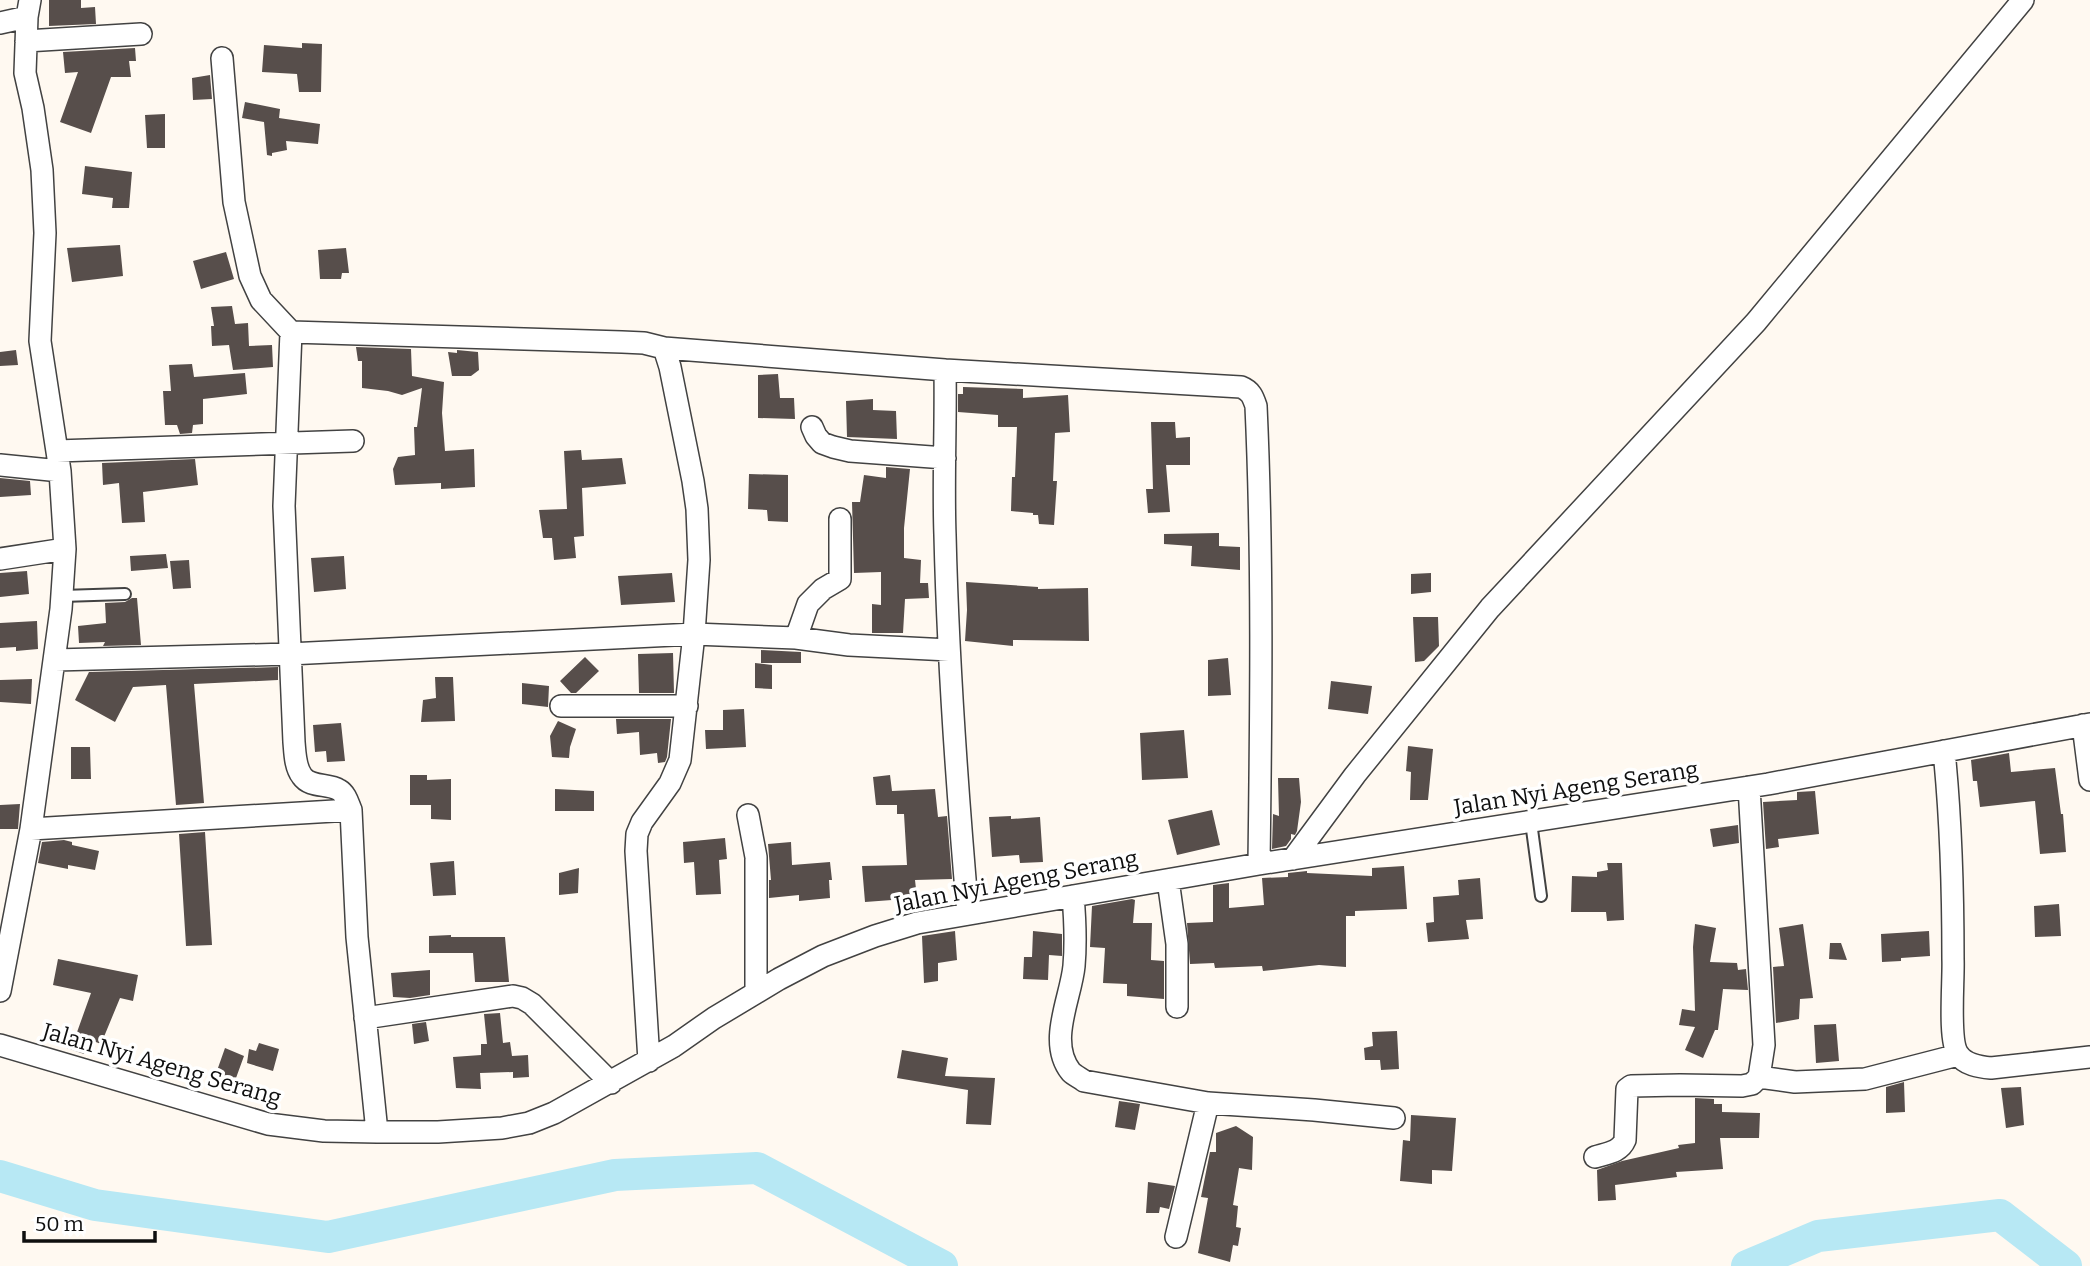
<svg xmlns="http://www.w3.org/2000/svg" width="2090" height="1266" font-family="Bitter,serif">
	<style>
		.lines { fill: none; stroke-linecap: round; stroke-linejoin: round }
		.river { stroke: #b7e8f4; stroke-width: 32 }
		.building { fill: #574e4b }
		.service-casing { stroke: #424242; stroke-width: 14 }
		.minor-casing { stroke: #424242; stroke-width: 24 }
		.service { stroke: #fff; stroke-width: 10 }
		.minor { stroke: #fff; stroke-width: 21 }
		.labels { text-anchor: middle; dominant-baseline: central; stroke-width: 7; stroke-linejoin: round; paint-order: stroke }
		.street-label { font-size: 23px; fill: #0f0f0f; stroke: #fff }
	</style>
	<rect width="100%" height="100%" fill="#fff9f1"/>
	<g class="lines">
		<!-- river -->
		<path class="river" d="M 0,1176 L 95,1205 L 328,1237 L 615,1175 L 757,1168 L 942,1266
			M 1747,1266 L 1818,1236 L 2000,1215 L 2066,1266"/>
	</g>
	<!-- building -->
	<path class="building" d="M 49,0 L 81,0 L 81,8 L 95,7 L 96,24 L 49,26 Z
		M 302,43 L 322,44 L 321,92 L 299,92 L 297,74 L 262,72 L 264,45 L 302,48 Z
		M 135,48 L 136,61 L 129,61 L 131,77 L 111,77 L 91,133 L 60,122 L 78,72 L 65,73 L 63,52 Z
		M 210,75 L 212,99 L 193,100 L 192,78 Z
		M 245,102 L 280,109 L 279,118 L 320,124 L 318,144 L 286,141 L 287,150 L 272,153 L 272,156 L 267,155 L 264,122 L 242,118 Z
		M 165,114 L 165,148 L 147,148 L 145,115 Z
		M 85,166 L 132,172 L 129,208 L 112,208 L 113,198 L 82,194 Z
		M 120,245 L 123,276 L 72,282 L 67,248 Z
		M 346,248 L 349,273 L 342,273 L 341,279 L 320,279 L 318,250 Z
		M 226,252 L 234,279 L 201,289 L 193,261 Z
		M 232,306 L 235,324 L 248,323 L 249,346 L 272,345 L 273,367 L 233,370 L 229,345 L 212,346 L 211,326 L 214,326 L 211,307 Z
		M 356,347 L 411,349 L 412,376 L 444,382 L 442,413 L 445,451 L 474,449 L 475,487 L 441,489 L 441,483 L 395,485 L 393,469 L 398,457 L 415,455 L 414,427 L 417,427 L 422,388 L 402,395 L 388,391 L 362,388 L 362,361 L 358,361 Z
		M 16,350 L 18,365 L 0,366 L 0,352 Z
		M 457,350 L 478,352 L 479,370 L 471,376 L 452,376 L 448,352 L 457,353 Z
		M 192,364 L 194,377 L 245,373 L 247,394 L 203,399 L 203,424 L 193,425 L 192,433 L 180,434 L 177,425 L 165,425 L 163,391 L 171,391 L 169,365 Z
		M 778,374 L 780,398 L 794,398 L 795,419 L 758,418 L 758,375 Z
		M 963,387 L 1023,389 L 1023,398 L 1068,395 L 1070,432 L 1055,433 L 1053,481 L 1057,481 L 1054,525 L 1039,524 L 1038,515 L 1033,515 L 1033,513 L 1011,511 L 1012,477 L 1015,477 L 1017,427 L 998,427 L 998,415 L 958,412 L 958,394 L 963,394 Z
		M 873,399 L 873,410 L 896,411 L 897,439 L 847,437 L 846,401 Z
		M 1151,422 L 1175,422 L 1176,438 L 1190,437 L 1190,465 L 1166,465 L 1170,512 L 1148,513 L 1146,489 L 1153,489 Z
		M 581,450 L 582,460 L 622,458 L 626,484 L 582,488 L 584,536 L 574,537 L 576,558 L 554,560 L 552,538 L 543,538 L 539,510 L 567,509 L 564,451 Z
		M 195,459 L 198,485 L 143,492 L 145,522 L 122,523 L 119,483 L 103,485 L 102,463 Z
		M 886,467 L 910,469 L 904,528 L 904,558 L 921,560 L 920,583 L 928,583 L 929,598 L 905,599 L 903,633 L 872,633 L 872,604 L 881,605 L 881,572 L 854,573 L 852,502 L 860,502 L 864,475 L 886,478 Z
		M 749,474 L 788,475 L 788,522 L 768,521 L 767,510 L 748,509 Z
		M 0,478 L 30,481 L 31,495 L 0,497 Z
		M 1219,533 L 1219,546 L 1240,547 L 1240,570 L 1191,566 L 1192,546 L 1164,544 L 1164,534 Z
		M 166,554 L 168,568 L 131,571 L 130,556 Z
		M 344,556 L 346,589 L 314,592 L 311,558 Z
		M 189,560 L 191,588 L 173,589 L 170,561 Z
		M 27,571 L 29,594 L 0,597 L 0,573 Z
		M 672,573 L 675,602 L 621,605 L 618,576 Z
		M 1431,573 L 1431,592 L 1411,594 L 1411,574 Z
		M 966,582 L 1038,587 L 1038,589 L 1088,588 L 1089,641 L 1013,640 L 1013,646 L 965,641 L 967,610 Z
		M 132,598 L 137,598 L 141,645 L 103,646 L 105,642 L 79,643 L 78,626 L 106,623 L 105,603 L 125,602 Z
		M 1413,617 L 1438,617 L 1439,646 L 1424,661 L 1415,662 Z
		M 37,621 L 38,649 L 16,651 L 16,647 L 0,648 L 0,623 Z
		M 761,650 L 801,652 L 801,663 L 761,663 Z
		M 673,653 L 674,693 L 639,693 L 638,654 Z
		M 585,657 L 599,671 L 576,693 L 571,693 L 560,681 Z
		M 1228,658 L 1231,695 L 1208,696 L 1208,660 Z
		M 755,663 L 772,665 L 772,689 L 755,688 Z
		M 278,667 L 278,680 L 194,684 L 204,803 L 176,805 L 166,685 L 133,687 L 115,722 L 75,700 L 89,672 Z
		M 435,677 L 453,677 L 455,721 L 421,722 L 423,700 L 436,698 Z
		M 32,679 L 31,704 L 0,702 L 0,680 Z
		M 1331,681 L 1372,686 L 1368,714 L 1328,709 Z
		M 522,683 L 549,686 L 548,707 L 522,704 Z
		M 744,709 L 746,747 L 706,749 L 705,730 L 723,730 L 723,710 Z
		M 616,719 L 671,719 L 667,757 L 665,762 L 658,763 L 657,753 L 640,755 L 639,732 L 617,734 Z
		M 558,721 L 576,729 L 570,747 L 569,758 L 552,757 L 550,736 Z
		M 341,723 L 345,761 L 327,762 L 326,751 L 315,752 L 313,725 Z
		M 1184,730 L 1188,778 L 1142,780 L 1140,733 Z
		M 1408,746 L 1433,749 L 1428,800 L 1410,800 L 1411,772 L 1406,771 Z
		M 71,747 L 90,747 L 91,779 L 71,779 Z
		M 2009,753 L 2011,772 L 2055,768 L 2061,814 L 2063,814 L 2066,852 L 2040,854 L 2035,801 L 1980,807 L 1977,781 L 1973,781 L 1971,760 Z
		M 410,775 L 427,775 L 427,780 L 451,779 L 451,820 L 431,819 L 431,805 L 410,805 Z
		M 890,775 L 892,791 L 935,789 L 938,817 L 947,816 L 952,879 L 915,880 L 917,898 L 891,898 L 892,900 L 865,902 L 862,866 L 907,865 L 904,814 L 897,814 L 897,805 L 876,805 L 873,777 Z
		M 1278,778 L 1299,778 L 1301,802 L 1297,831 L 1295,835 L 1291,834 L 1291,839 L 1286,846 L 1272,849 L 1273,814 L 1279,816 Z
		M 555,789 L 594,791 L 594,811 L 555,811 Z
		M 1815,791 L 1819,834 L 1778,839 L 1779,847 L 1766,849 L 1763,802 L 1797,800 L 1797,792 Z
		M 20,804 L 18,829 L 0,829 L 0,805 Z
		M 1212,810 L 1220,845 L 1177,855 L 1168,820 Z
		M 1011,816 L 1011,819 L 1040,817 L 1043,862 L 1020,863 L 1019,855 L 992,857 L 989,817 Z
		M 1738,825 L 1739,843 L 1713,847 L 1710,829 Z
		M 205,832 L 212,945 L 186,946 L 179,834 Z
		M 725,838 L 727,859 L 719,860 L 721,894 L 696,895 L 694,862 L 684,863 L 683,842 Z
		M 64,840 L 72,842 L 72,845 L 99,851 L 95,870 L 68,865 L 68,869 L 38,863 L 42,842 Z
		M 791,842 L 792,865 L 830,862 L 832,880 L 829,880 L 830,898 L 799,901 L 799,895 L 769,898 L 769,880 L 771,880 L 768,844 Z
		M 454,861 L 456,895 L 433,896 L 430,863 Z
		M 1607,863 L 1622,863 L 1624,920 L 1607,921 L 1606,912 L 1571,912 L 1572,876 L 1597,877 L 1597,872 L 1608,870 Z
		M 1404,866 L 1407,909 L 1355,911 L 1355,916 L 1346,916 L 1346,967 L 1319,965 L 1263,971 L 1262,966 L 1215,968 L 1214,963 L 1190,964 L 1187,923 L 1213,922 L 1213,885 L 1229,883 L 1229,908 L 1264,905 L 1262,878 L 1288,877 L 1288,873 L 1307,871 L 1307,873 L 1372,876 L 1372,868 Z
		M 579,868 L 578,893 L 559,895 L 559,873 Z
		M 1480,878 L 1483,919 L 1466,920 L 1469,939 L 1428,942 L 1426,923 L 1434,922 L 1433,897 L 1459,895 L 1458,880 Z
		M 1132,899 L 1135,900 L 1133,923 L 1152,923 L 1151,958 L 1151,960 L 1164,961 L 1164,999 L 1127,996 L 1127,984 L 1103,983 L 1105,948 L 1090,947 L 1092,906 Z
		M 2059,904 L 2061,936 L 2035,937 L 2034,906 Z
		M 1695,924 L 1716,928 L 1710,962 L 1737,963 L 1738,970 L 1746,969 L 1748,990 L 1723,989 L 1718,1030 L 1715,1030 L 1703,1058 L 1685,1050 L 1695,1027 L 1679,1025 L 1682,1009 L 1695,1011 L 1693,947 Z
		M 1803,924 L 1813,998 L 1800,999 L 1799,1019 L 1776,1023 L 1773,967 L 1784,966 L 1779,928 Z
		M 955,931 L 957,960 L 938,963 L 938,981 L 924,983 L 922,936 Z
		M 1033,931 L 1062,934 L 1062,956 L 1049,955 L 1048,980 L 1023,979 L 1024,957 L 1032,957 Z
		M 1929,931 L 1930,956 L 1901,958 L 1901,961 L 1882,962 L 1881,934 Z
		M 451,935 L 451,937 L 505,937 L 509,982 L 475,982 L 473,953 L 429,953 L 429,936 Z
		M 1830,943 L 1841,943 L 1847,960 L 1829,959 Z
		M 58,959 L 138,975 L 133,1001 L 120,998 L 101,1044 L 88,1039 L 84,1054 L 61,1046 L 66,1032 L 76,1035 L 91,993 L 53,985 Z
		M 430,970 L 430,995 L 410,998 L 393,997 L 391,973 Z
		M 500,1013 L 503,1043 L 510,1042 L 512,1056 L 528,1055 L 529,1077 L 513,1078 L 513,1072 L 480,1073 L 481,1089 L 456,1088 L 453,1057 L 481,1055 L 481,1044 L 487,1044 L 484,1014 Z
		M 426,1022 L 429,1041 L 414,1044 L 412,1024 Z
		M 1836,1024 L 1839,1061 L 1816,1063 L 1814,1025 Z
		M 1397,1031 L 1399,1069 L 1381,1070 L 1380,1060 L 1365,1060 L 1364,1048 L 1373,1046 L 1372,1032 Z
		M 259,1043 L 279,1049 L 273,1071 L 247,1063 L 249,1049 L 256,1051 Z
		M 225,1048 L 244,1056 L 232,1089 L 213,1082 Z
		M 902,1050 L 948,1058 L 945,1076 L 995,1078 L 991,1125 L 966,1124 L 968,1090 L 897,1078 Z
		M 1904,1082 L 1905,1112 L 1886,1113 L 1886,1087 Z
		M 2021,1087 L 2024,1125 L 2006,1128 L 2001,1088 Z
		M 1695,1098 L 1714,1099 L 1714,1104 L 1722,1104 L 1722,1112 L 1760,1113 L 1759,1138 L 1720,1138 L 1723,1169 L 1676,1172 L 1677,1177 L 1615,1185 L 1616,1200 L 1598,1201 L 1597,1170 L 1622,1161 L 1679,1148 L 1678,1145 L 1695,1143 Z
		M 1119,1101 L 1140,1104 L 1135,1130 L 1115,1127 Z
		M 1411,1115 L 1456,1118 L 1452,1171 L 1432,1170 L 1432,1184 L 1400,1181 L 1403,1140 L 1410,1141 Z
		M 1236,1126 L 1253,1137 L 1252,1170 L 1239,1168 L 1233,1205 L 1238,1206 L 1236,1227 L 1241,1228 L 1238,1246 L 1233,1245 L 1230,1262 L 1198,1253 L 1208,1198 L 1201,1197 L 1210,1152 L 1216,1152 L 1216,1133 Z
		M 1148,1182 L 1175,1186 L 1169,1209 L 1160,1207 L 1159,1213 L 1146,1213 Z"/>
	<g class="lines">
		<!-- service casing -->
		<g class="service-casing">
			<path id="service" d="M 62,596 L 125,594
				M 1531,822 L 1541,896"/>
		</g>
		<!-- minor casing -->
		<g class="minor-casing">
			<path id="minor" d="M 0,23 L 27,17
				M 26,41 L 141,34
				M 222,58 L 234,202 L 250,276 L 261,300 L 291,332 L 622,342 L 644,343 L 664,348 L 670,367 L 693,481 L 697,509 L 699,560 L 694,634 L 680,760 L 670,783 L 642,822 L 637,834 L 636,851 L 649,1061
				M 291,332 L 284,506 L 294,742 C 295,753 295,767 302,776 C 310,788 328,783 339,790 C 346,794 348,803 351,810 L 357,937 L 377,1132
				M 664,348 L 945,370 C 946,425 943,480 945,535 C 948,662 957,788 968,914
				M 945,370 L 1241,387 C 1251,391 1253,397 1256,406 C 1263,559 1261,712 1259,864
				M 812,427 L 816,436 L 822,443 L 833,447 L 850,451 L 945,458
				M 57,451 L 353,441
				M 0,465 L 60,471
				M 0,559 L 65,549
				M 796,638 L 808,604 L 823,589 L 840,579 L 840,519
				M 55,660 L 289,654 L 694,634 L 796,638 L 849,645 L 949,650
				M 561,706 L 687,706
				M 2083,725 L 2090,780
				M 1944,751 C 1951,820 1953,890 1953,959 C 1954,979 1948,1040 1958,1054 C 1965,1065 1979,1067 1991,1068 L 2090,1057
				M 748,815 L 756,857 L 756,992
				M 31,829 L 351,810
				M 1293,859 L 1355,775 L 1490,608 L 1756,322 L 2023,0
				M 1168,880 L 1177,944 L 1177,1007
				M 1073,896 C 1075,919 1076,943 1074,966 C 1071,998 1047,1042 1071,1072 C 1074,1075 1080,1078 1084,1081 L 1208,1103 L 1314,1110 L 1394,1118
				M 0,991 L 31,829 L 61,609 L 65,549 L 60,471 L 40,341 L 45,233 L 42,170 L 33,108 L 25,73 L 27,17 L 30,0
				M 365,1018 L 513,996 L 522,998 L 532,1004 L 611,1083
				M 0,1045 L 268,1124 L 324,1131 L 377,1132 L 438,1132 L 502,1128 L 529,1123 L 554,1113 L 674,1046 L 714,1018 L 779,979 L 823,956 L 875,936 L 917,923 L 1259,864 L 1768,784 L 2090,724
				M 1759,1077 L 1795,1082 L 1865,1079 L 1958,1055
				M 1595,1157 C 1608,1153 1620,1152 1625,1140 L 1627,1089 L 1631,1086 L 1680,1085 L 1742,1086 L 1752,1084 L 1759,1077 L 1764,1045 L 1749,787
				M 1176,1237 L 1208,1103"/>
		</g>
		<!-- service -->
		<use href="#service" class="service"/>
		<!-- minor -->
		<use href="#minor" class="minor"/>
	</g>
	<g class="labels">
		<!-- street labels -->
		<g class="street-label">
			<text transform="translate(1576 788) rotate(-9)">Jalan Nyi Ageng Serang</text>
			<text transform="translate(1016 881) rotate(-11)">Jalan Nyi Ageng Serang</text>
			<text transform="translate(162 1064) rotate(16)">Jalan Nyi Ageng Serang</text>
		</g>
	</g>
	<!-- scale -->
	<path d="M24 1231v10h131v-10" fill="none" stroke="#0f0f0f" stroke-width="3.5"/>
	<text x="35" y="1231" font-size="21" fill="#0f0f0f" stroke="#ffffff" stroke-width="5" paint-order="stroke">50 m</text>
</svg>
